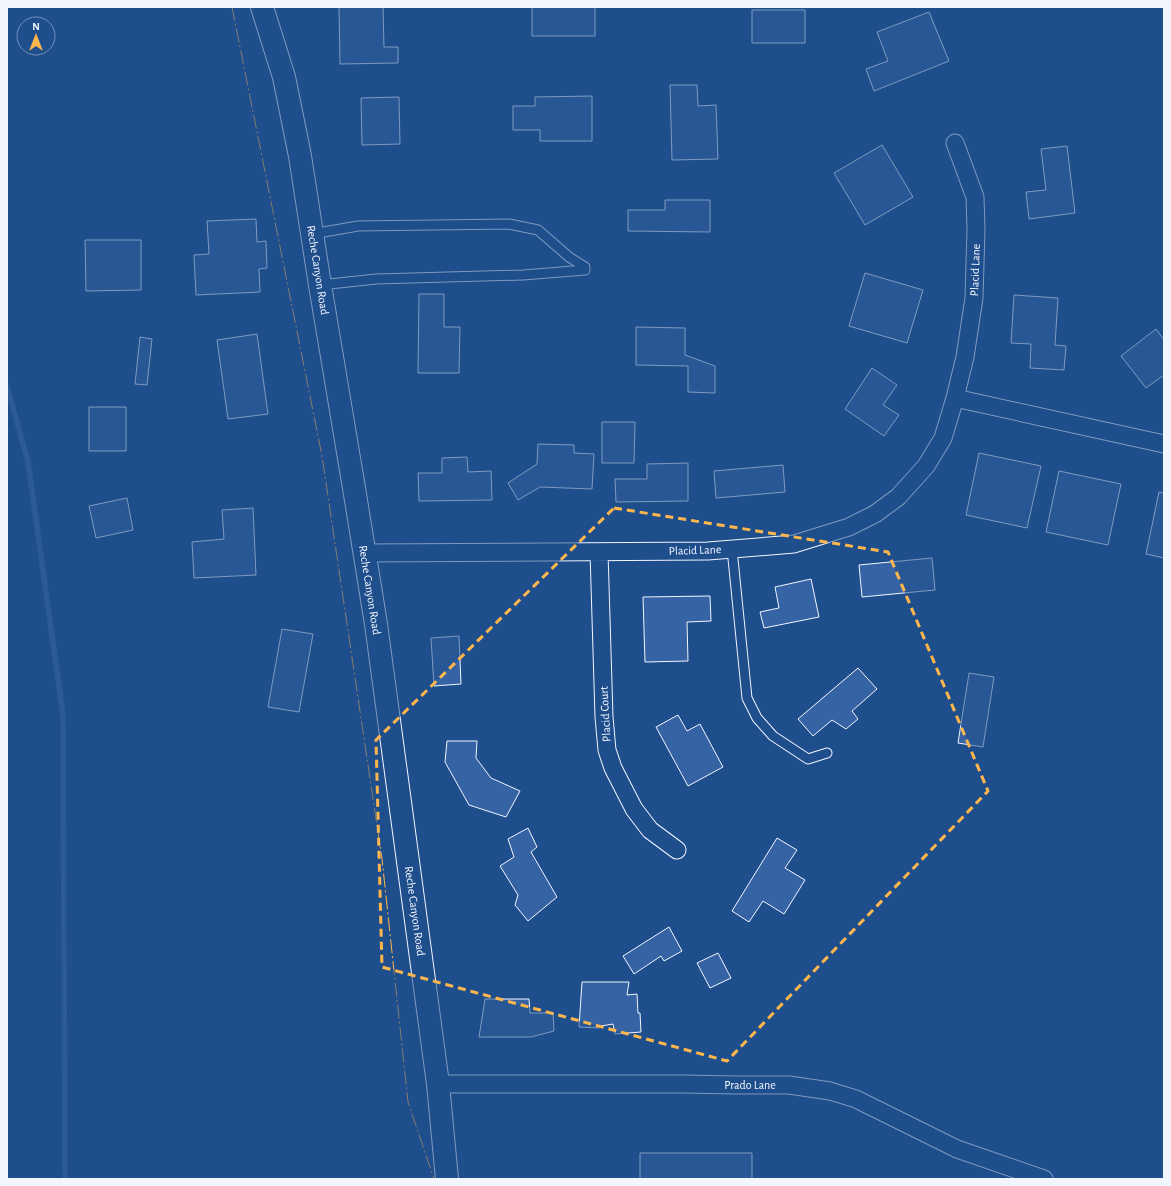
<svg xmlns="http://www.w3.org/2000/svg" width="1171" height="1186" font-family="'Alegreya Sans',sans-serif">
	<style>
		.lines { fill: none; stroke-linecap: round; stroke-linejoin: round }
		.stream { stroke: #3b69a3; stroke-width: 5.5 }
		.building { fill: #3563a3; stroke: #f2f6ff }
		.lane-casing { stroke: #f2f6ff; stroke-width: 11 }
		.street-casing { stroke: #f2f6ff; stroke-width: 19 }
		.primary-casing { stroke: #f2f6ff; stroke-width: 24 }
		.lane { stroke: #1f4e8c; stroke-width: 9 }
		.street { stroke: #1f4e8c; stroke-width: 17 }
		.primary { stroke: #1f4e8c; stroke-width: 22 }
		.power { stroke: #ffb74d; stroke-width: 1; stroke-dasharray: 14 3 2 3; stroke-linecap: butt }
		.marked { fill: none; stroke: #ffb74d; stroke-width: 3; stroke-dasharray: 8 5; stroke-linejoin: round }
		.labels { text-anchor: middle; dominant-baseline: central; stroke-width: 3; stroke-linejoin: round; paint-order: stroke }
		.street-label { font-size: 12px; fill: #f2f6ff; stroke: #1f4e8c }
	</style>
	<rect width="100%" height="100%" fill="#1f4e8c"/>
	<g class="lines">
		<!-- stream -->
		<path class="stream" d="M 7,386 L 28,462 L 63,715 L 65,1179"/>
	</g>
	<!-- building -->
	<path class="building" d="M 339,7 L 383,7 L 384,47 L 398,47 L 398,63 L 340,64 Z
		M 532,7 L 595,7 L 595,36 L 532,36 Z
		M 752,10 L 805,10 L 805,43 L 752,43 Z
		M 929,12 L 949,61 L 874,91 L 866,69 L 888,61 L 877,32 Z
		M 670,85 L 697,85 L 698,106 L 716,105 L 718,159 L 672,160 Z
		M 592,96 L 592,141 L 540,141 L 540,130 L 513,130 L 513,106 L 535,106 L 535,97 Z
		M 399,97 L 400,144 L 362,145 L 361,98 Z
		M 882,145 L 913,197 L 865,225 L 834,173 Z
		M 1067,146 L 1075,213 L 1029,219 L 1026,192 L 1046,190 L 1041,149 Z
		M 665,200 L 710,200 L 710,232 L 628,231 L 628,210 L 665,210 Z
		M 256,219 L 257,242 L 266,241 L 267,268 L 259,269 L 260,292 L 196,295 L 194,255 L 209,254 L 207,221 Z
		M 85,240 L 141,240 L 141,290 L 86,291 Z
		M 865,273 L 923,290 L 907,343 L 849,326 Z
		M 419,294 L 444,294 L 444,327 L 460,327 L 459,373 L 418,373 Z
		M 1014,295 L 1058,298 L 1055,345 L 1066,346 L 1064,370 L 1030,368 L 1031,344 L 1011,343 Z
		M 636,327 L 685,328 L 685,355 L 715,366 L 715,393 L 688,392 L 688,366 L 636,365 Z
		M 1156,329 L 1164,340 L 1164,375 L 1146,388 L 1121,356 Z
		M 257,334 L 268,414 L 228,419 L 217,340 Z
		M 140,337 L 152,339 L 147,385 L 135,384 Z
		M 872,368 L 897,385 L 883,405 L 899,415 L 884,436 L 845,409 Z
		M 89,407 L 126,407 L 126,451 L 89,451 Z
		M 602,422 L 635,422 L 634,463 L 602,463 Z
		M 538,444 L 574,445 L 574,453 L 594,454 L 592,489 L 540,487 L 518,500 L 508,483 L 537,464 Z
		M 979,453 L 1041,466 L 1027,528 L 966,515 Z
		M 467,457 L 468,472 L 491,471 L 492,500 L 419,501 L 418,473 L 442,473 L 442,458 Z
		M 688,463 L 688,501 L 616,502 L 615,479 L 647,479 L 647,464 Z
		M 783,465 L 785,492 L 716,498 L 714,471 Z
		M 1059,471 L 1121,484 L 1108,545 L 1046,532 Z
		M 1159,492 L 1164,493 L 1164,558 L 1146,554 Z
		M 127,498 L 133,530 L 96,538 L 89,506 Z
		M 253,508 L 256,575 L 194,578 L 192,542 L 224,539 L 222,510 Z
		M 932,558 L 935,590 L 862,597 L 859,565 Z
		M 811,579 L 819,617 L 764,628 L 760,612 L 779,608 L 775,587 Z
		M 710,596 L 711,621 L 687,622 L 688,661 L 645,662 L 643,597 Z
		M 282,629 L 313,634 L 299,712 L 268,707 Z
		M 459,636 L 461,684 L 434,686 L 431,638 Z
		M 858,668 L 877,689 L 852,711 L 858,719 L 846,729 L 832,720 L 813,736 L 798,719 Z
		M 969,673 L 994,677 L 983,747 L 958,743 Z
		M 678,715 L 687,731 L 700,724 L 723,767 L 688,786 L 656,727 Z
		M 447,741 L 477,741 L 476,758 L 491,778 L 520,791 L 506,817 L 469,805 L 445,762 Z
		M 528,828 L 537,847 L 531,852 L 557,897 L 528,921 L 515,905 L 518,895 L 500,866 L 514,857 L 508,839 Z
		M 777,838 L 797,850 L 785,868 L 805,880 L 784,914 L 763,901 L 749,922 L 732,911 Z
		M 669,927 L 682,951 L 664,961 L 661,956 L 634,974 L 623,956 Z
		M 718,953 L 731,978 L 710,988 L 697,963 Z
		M 582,982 L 629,982 L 627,995 L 637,994 L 638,1013 L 640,1013 L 641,1032 L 615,1034 L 613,1024 L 601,1026 L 599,1028 L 579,1027 Z
		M 485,999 L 529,999 L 530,1013 L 553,1013 L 554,1031 L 531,1037 L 479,1037 Z
		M 640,1153 L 752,1153 L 752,1179 L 640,1179 Z"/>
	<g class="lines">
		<!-- lane casing -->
		<g class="lane-casing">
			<path id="lane" d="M 312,234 L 358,226 L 509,224 L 538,230 L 569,257 L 585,267 L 585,270 L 523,275 L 376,279 L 320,285
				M 732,549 L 747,698 L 757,718 L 773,736 L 808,759 L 827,753"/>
		</g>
		<!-- street casing -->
		<g class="street-casing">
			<path id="street" d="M 955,398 L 1164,444
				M 599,552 L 604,717 L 607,750 L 613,768 L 634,809 L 650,830 L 677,850
				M 365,553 L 708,551 L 794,544 L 849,527 L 875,514 L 898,497 L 926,466 L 943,438 L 955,398 L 965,357 L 974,298 L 976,229 L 975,197 L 955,143
				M 438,1084 L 684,1084 L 735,1085 L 789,1085 L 830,1091 L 856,1099 L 957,1149 L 1044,1179"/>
		</g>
		<!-- primary casing -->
		<g class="primary-casing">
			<path id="primary" d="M 262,7 L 284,77 L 300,156 L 320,285 L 354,488 L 376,624 L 438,1084 L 447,1179"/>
		</g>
		<!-- lane -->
		<use href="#lane" class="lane"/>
		<!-- street -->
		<use href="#street" class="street"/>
		<!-- primary -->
		<use href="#primary" class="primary"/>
		<!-- power -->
		<path class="power" d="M 232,7 L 322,456 L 382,859 L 408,1102 L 434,1179"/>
	</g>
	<!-- marked area -->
	<path d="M0 0H1171V1186H0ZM 614,508 L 888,552 L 988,791 L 727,1061 L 382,967 L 376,740 Z" fill="#1f4e8c" fill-opacity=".55" fill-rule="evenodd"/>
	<path class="marked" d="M 614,508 L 888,552 L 988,791 L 727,1061 L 382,967 L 376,740 Z"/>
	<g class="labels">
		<!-- street labels -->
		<g class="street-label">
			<text transform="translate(318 270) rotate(81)">Reche Canyon Road</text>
			<text transform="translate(975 270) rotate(-88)">Placid Lane</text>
			<text transform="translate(695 550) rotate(-2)">Placid Lane</text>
			<text transform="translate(370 590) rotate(81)">Reche Canyon Road</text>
			<text transform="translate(605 714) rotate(-93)">Placid Court</text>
			<text transform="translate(415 911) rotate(82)">Reche Canyon Road</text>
			<text x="750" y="1085">Prado Lane</text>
		</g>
	</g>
	<!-- border -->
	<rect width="1171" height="1186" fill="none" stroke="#f2f6ff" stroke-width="16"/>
	<!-- north arrow -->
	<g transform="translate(36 36)"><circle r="19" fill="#1f4e8c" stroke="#7391ba"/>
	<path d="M0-3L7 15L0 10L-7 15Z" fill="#ffb74d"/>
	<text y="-6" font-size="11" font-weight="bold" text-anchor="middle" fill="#f2f6ff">N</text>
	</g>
</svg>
